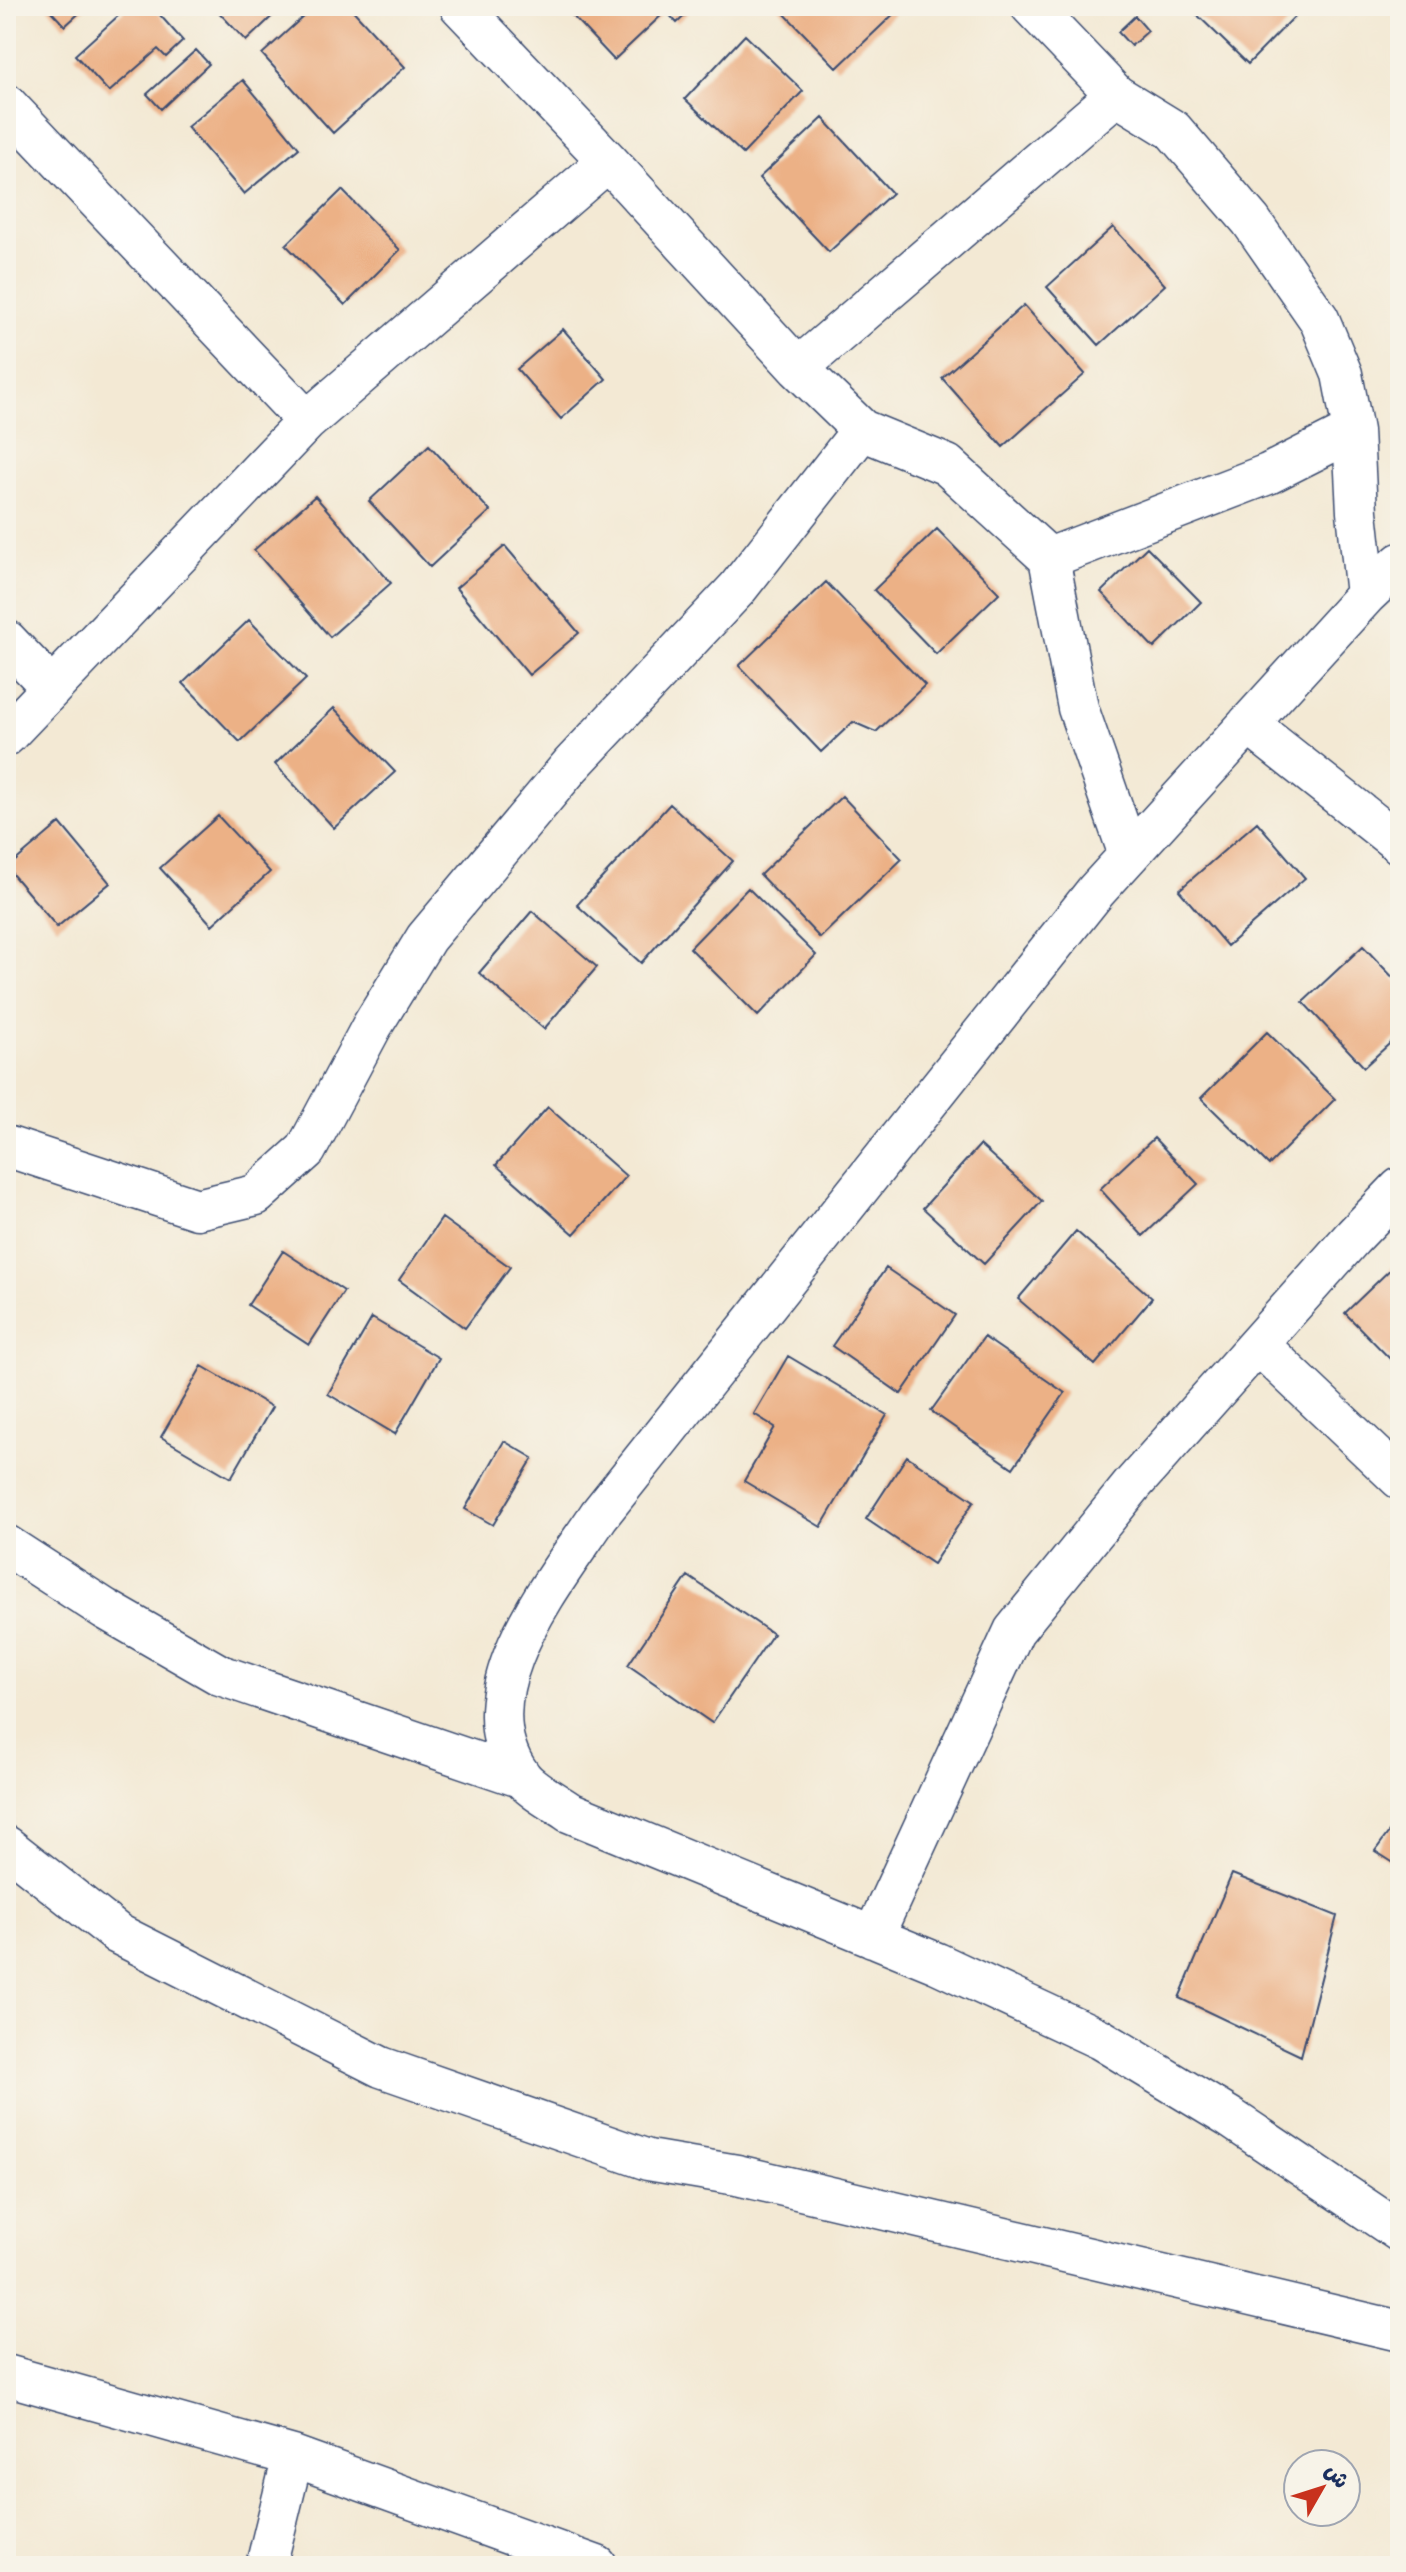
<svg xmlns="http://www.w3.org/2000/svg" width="1406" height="2572" font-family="'Comic Neue','Playpen Sans Arabic',sans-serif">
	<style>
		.building { fill: #ecb186 }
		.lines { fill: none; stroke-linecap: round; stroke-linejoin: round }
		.street-casing { stroke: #3b4b70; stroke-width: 43 }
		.street { stroke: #fff; stroke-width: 40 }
	</style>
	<rect width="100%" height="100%" fill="#f7f3e8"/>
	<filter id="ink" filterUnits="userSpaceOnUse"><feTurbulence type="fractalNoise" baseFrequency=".0125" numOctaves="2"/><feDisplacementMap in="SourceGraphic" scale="16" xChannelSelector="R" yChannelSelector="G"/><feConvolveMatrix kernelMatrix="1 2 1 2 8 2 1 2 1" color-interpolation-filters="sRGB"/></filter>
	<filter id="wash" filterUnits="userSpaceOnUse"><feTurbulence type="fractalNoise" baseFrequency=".006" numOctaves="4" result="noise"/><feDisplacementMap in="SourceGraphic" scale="32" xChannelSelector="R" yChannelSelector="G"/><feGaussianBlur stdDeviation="1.8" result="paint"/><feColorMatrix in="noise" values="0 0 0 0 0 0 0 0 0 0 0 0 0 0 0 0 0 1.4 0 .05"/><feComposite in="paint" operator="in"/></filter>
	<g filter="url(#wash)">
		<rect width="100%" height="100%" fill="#f3e9d4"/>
		<g id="blocks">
			<!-- building -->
			<path class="building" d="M 46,6 L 87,6 L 65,26 Z
				M 129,6 L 152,6 L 183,41 L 166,57 L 158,49 L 109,92 L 75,55 Z
				M 213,6 L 283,6 L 246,41 Z
				M 315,6 L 349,6 L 405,67 L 333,133 L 262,54 Z
				M 571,6 L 695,6 L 677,23 L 666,11 L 614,60 L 567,10 Z
				M 777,6 L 902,6 L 837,68 Z
				M 1188,6 L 1293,6 L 1299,12 L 1248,64 Z
				M 1135,16 L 1148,31 L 1131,46 L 1118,32 Z
				M 745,35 L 803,91 L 743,154 L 685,99 Z
				M 196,50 L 209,64 L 161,109 L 147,94 Z
				M 243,80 L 299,148 L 244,194 L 187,127 Z
				M 823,118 L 892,193 L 829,252 L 759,178 Z
				M 342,190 L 400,250 L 345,305 L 286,245 Z
				M 1113,227 L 1165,285 L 1099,345 L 1047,287 Z
				M 1024,305 L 1085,374 L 1003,447 L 942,378 Z
				M 563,329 L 606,379 L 561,419 L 517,369 Z
				M 429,445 L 490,511 L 430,567 L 369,501 Z
				M 315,496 L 391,583 L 330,637 L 254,550 Z
				M 937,529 L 999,593 L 936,654 L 874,590 Z
				M 505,546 L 579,633 L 529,675 L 456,588 Z
				M 1147,547 L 1201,602 L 1154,648 L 1101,592 Z
				M 826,582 L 925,685 L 876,732 L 853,722 L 821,752 L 739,666 Z
				M 249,620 L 306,679 L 240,742 L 183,683 Z
				M 334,708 L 395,772 L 334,828 L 275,764 Z
				M 842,796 L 902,859 L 820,938 L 760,875 Z
				M 670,804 L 733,861 L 641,963 L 577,905 Z
				M 218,816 L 270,872 L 212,925 L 160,868 Z
				M 1257,822 L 1305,878 L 1227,946 L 1179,890 Z
				M 60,823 L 110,883 L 57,927 L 7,868 Z
				M 748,888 L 816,955 L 758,1016 L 690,948 Z
				M 532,911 L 597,967 L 544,1029 L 479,973 Z
				M 1363,946 L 1400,985 L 1400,1034 L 1364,1067 L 1303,1002 Z
				M 1267,1032 L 1335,1099 L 1269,1165 L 1201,1098 Z
				M 548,1107 L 626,1176 L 574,1234 L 496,1165 Z
				M 1154,1138 L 1198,1184 L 1143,1236 L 1100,1189 Z
				M 980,1145 L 1042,1201 L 984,1264 L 923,1208 Z
				M 442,1218 L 510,1267 L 465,1328 L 399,1280 Z
				M 1076,1231 L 1152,1298 L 1095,1365 L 1018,1299 Z
				M 283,1251 L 344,1291 L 309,1345 L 248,1305 Z
				M 1400,1260 L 1400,1369 L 1345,1313 Z
				M 886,1268 L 955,1315 L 901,1394 L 832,1346 Z
				M 372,1318 L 439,1358 L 395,1434 L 328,1394 Z
				M 984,1337 L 1065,1393 L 1013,1468 L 931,1411 Z
				M 788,1356 L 887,1415 L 821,1527 L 744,1481 L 775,1427 L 754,1414 Z
				M 202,1366 L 272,1407 L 231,1478 L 161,1437 Z
				M 504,1441 L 533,1458 L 493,1525 L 465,1509 Z
				M 907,1456 L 974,1501 L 933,1564 L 866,1519 Z
				M 688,1576 L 773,1634 L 712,1723 L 628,1665 Z
				M 1400,1817 L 1400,1867 L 1375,1851 Z
				M 1232,1874 L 1337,1916 L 1301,2056 L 1179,1998 Z"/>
		</g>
	</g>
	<g filter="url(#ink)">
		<use href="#blocks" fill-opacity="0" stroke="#3b4b70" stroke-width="2"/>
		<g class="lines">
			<!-- street casing -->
			<g class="street-casing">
				<path id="street" d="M 460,6 L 608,161 L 798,368 L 862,430 L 947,465 L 1049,558 L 1078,708 L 1129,855
					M 1031,6 L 1116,95 L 1173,130 L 1251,221 L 1319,319 L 1342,374 L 1353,431 L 1357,512 L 1366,595
					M 6,104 L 307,421
					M 798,368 L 1116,95
					M 1049,558 L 1268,474 L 1353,431
					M 1400,563 L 1366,595 L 1096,891 L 599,1515 C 554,1583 461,1693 520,1775 C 528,1788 556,1803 569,1812 L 937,1963 L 1100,2039 L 1229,2117 L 1400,2232
					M 6,640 L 52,688
					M 1248,724 L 1400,844
					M 6,736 L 307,421 L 608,161
					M 6,1146 L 197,1209 L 256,1195 L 306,1150 L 372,1026 L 426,938 L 571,765 L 737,589 L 862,430
					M 1258,1344 L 1400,1479
					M 6,1545 L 105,1609 L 220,1675 L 520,1777
					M 6,1846 L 118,1934 L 381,2067 L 648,2160 L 737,2175 L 1400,2331
					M 873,1937 L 1014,1631 L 1134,1483 L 1352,1238 L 1400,1188
					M 6,2375 L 293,2456 L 597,2566
					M 266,2566 L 293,2456"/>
			</g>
			<!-- street -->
			<use href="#street" class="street"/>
		</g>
	</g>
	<!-- margin -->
	<rect width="1406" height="2572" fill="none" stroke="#f7f3e8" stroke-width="32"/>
	<!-- north arrow -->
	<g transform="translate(1322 2488) rotate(51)"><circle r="38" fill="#f7f3e8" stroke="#9fa5b1" stroke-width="2"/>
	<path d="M0-6L14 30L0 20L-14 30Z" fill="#c8321e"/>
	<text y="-12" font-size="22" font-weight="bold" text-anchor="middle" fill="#1b2f5e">ش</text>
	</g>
</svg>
